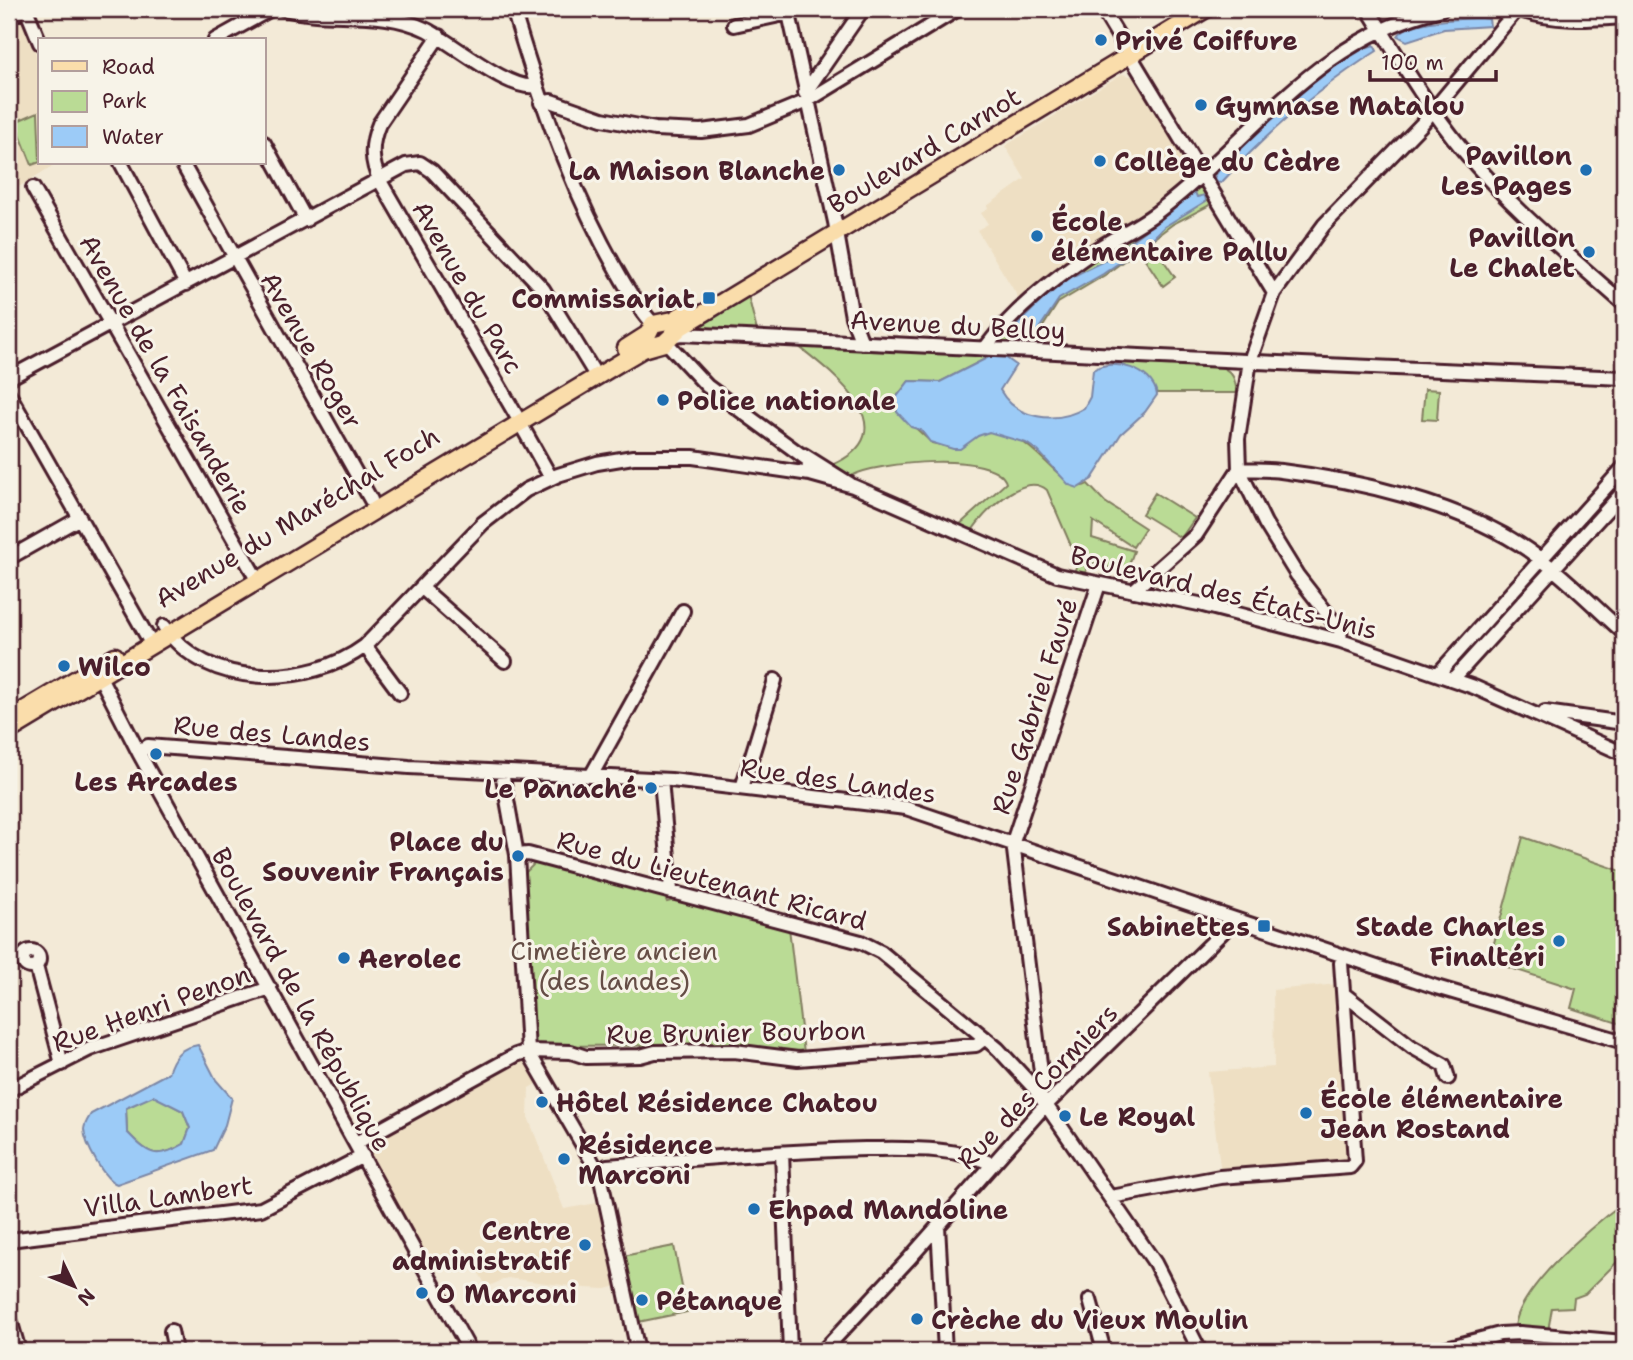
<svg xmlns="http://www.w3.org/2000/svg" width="1633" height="1360" font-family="'Shantell Sans',sans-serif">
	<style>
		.built { fill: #eedfc3 }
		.green { fill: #badb95; stroke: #827d60; stroke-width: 2 }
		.water { fill: #9ccbf7; stroke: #7b86a5; stroke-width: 2; fill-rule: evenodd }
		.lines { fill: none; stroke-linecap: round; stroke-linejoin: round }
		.minor-casing { stroke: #4a1f2b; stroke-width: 18 }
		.major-casing { stroke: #4a1f2b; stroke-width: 21 }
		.minor { stroke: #f7f3e8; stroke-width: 12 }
		.major { stroke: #faddab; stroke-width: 16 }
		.poi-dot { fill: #1f6fb2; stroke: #f7f3e8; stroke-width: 2.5 }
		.labels { text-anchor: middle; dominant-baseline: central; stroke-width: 6; stroke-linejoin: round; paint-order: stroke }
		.poi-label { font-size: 26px; font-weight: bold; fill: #4a1f2b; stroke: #f7f3e8; text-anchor: start }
		.street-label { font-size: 26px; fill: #4a1f2b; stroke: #f7f3e8 }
		.park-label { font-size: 26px; fill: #664e46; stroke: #f7f3e8 }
	</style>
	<rect width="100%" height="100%" fill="#f3ead7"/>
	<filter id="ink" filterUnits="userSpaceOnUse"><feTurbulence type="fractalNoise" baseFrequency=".0143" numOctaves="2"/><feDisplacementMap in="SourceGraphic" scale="14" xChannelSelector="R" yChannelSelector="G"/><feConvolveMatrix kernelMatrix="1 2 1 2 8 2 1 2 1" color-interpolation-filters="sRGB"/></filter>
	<g filter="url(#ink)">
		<!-- built -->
		<path class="built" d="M 21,16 L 40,63 L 40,163 L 57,163 L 9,193 L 9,21 Z
			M 1122,74 L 1135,77 L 1190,167 L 1189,174 L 1158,202 L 1083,251 L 1021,302 L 977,230 L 988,224 L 981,213 L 988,209 L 987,206 L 1025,179 L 1005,146 Z
			M 1339,984 L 1336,991 L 1348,1160 L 1344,1160 L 1344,1165 L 1221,1174 L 1208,1072 L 1274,1067 L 1273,990 Z
			M 527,1054 L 541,1081 L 529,1088 L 528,1117 L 564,1209 L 603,1202 L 621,1285 L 606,1289 L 585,1288 L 507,1278 L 487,1287 L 465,1249 L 427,1269 L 370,1152 L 373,1142 L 516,1055 Z"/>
		<!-- green -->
		<path class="green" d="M 38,112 L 40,162 L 32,165 L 15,122 Z
			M 1198,184 L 1203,186 L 1211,203 L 1208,206 L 1173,224 L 1105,275 L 1058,303 L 1032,344 L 1001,343 L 999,340 C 1056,277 1130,234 1198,184 Z
			M 1157,251 L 1175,277 L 1163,286 L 1145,259 Z
			M 747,291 L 757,331 L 686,329 Z
			M 798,346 L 991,356 L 940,382 L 909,381 L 898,395 L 895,409 L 932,443 L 958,449 C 965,444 973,437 981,434 C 1030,417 1062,501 1088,484 L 1105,502 L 1145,528 L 1133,547 L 1093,521 L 1092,538 L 1134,551 L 1126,573 L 1085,560 L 1087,578 L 1073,575 L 1078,562 L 1047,490 C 1024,470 984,513 971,532 L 958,526 L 1006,483 C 997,450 876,462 851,476 L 832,465 C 909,431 834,374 798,346 Z
			M 1122,362 L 1221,367 C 1234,372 1235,380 1237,393 L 1157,393 L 1137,371 L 1122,365 Z
			M 1425,389 L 1439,390 L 1437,420 L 1422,419 Z
			M 1624,471 L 1624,487 L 1552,562 L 1548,555 Z
			M 1155,493 L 1195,518 L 1181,538 L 1142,514 Z
			M 1541,567 L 1545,572 L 1456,672 L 1448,673 L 1446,667 Z
			M 1523,837 L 1624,872 L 1624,1025 L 1571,1008 L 1576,989 L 1489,961 Z
			M 535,863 L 664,895 L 667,902 L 679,899 L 789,928 L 804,1053 L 738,1045 L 538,1046 L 534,1041 L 525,873 Z
			M 153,1095 L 183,1111 L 190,1128 L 184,1144 C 156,1160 149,1155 127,1132 L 126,1108 Z
			M 1624,1202 L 1624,1255 L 1585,1294 L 1574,1298 L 1573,1307 L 1552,1308 L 1548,1331 L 1515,1328 C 1517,1289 1593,1225 1624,1202 Z
			M 674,1246 L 687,1312 L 638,1322 L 623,1256 Z"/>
		<!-- water -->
		<path class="water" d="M 1479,18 L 1489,19 L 1490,26 L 1444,29 L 1407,41 L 1398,36 C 1406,20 1462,19 1479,18 Z
			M 1374,45 L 1377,51 C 1318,88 1268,132 1221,183 L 1216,182 L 1215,176 L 1223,164 C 1257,129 1328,57 1374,45 Z
			M 1195,192 L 1197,197 L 1205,195 L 1206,201 L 1164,227 L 1149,242 L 1103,274 L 1059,299 L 1030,342 L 1009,339 L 1009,333 L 1059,283 L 1106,260 Z
			M 991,356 L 1005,357 L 1016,365 L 1000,390 C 1016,419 1056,425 1084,408 L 1090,397 L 1093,370 C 1113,357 1153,369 1157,395 L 1145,412 L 1121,434 L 1092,479 L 1078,488 L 1069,485 L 1038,451 L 1026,443 L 989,432 L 978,436 L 960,449 L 953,449 L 930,442 L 921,430 L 911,427 L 897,412 L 896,398 L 909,381 L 940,382 Z
			M 198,1045 L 216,1080 L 232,1098 L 225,1125 L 213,1150 L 117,1184 C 104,1180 85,1144 84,1130 C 84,1124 88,1119 91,1114 L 168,1073 C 174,1055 180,1048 198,1045 ZM 153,1096 L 183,1111 L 190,1128 L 184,1144 C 156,1160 149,1155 127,1132 L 126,1108 Z"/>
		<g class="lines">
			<!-- minor casing -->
			<g class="minor-casing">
				<path id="minor" d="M 26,9 L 40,43
					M 284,9 C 331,21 380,7 427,30 C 453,43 509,91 535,86
					M 513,9 C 537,90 563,168 602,243 C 617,271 632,300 653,324
					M 788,9 L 835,222 L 852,317 L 862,343
					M 1102,9 L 1274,293
					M 1368,9 C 1398,57 1427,106 1463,150 C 1510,207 1569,255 1624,304
					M 1523,11 C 1557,22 1590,19 1624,17
					M 9,16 L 27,9
					M 734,25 L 789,13
					M 439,36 L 379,124 C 370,145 371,162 380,181 L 516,415
					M 215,40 L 271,9
					M 805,93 L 863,9
					M 541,103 L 551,101 L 602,119 L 655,129 L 701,131 L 749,125 L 807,101 L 958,9
					M 264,143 L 306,220
					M 121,163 L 186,284
					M 182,163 L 371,500
					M 33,188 L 259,583
					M 670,336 L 681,334 L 1245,361
					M 666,342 L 707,386 L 808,460 L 810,474
					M 986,347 C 1014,309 1058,275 1097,249 C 1117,236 1137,227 1156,213 C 1255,138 1312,40 1442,9
					M 1252,355 L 1274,293 L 1324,225 L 1421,125 L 1515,12
					M 1257,362 L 1624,378
					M 1249,367 L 1238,439 L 1239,469 L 1265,523 L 1297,575 L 1340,630 L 1341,641
					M 9,378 L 406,165 L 420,163 L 432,171 L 543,289 L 592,369
					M 9,394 L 152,645
					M 520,423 L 551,478
					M 804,455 L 850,484
					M 1239,469 C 1253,470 1267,469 1281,471 C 1355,480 1455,503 1519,544 C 1557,568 1590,603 1624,633
					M 9,558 L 80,518
					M 422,588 L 505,661
					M 1133,591 L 1196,535 L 1239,469
					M 164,626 C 205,690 309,688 365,646 L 483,523 L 526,490 L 558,475 L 597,463 L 633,457 L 693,457 L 810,474 L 853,486 L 1057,575 L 1199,604 L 1341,641 L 1474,687 L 1624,754
					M 365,646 L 400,693
					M 97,671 L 139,753 L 470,1351
					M 1438,674 L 1624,467
					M 1453,679 L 1624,491
					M 1545,712 L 1624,723
					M 139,753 L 148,746 L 409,767 L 671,780 L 906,808 L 1436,987 L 1624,1042
					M 502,772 L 517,855 L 528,1051 L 600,1175
					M 591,776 L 683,611
					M 661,780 L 671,890
					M 742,788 L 775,680
					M 517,855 L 528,854 L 861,942 L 881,952 L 998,1049 L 1035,1089 L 1155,1263 L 1200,1351
					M23 959a8 8 0 1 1 16 0a8 8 0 1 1-16 0Z
					M 36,966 L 62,1064
					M 1345,995 L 1412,1047 L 1444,1065 L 1448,1078
					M 1035,1089 L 1041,1082 L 1041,1072 L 1013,842 L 1099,584
					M 9,1090 L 90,1049 L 270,988
					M 356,1143 L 516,1055 L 528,1051 L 571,1052 L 586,1057 L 640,1056 L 655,1052 L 734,1051 L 798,1059 L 976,1045 L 985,1038
					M 782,1153 L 790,1351
					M 1111,1197 L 1220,1177 L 1350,1167 L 1355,1161 L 1341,963 L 1343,957
					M 938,1226 L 945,1351
					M 9,1240 L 261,1209 L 363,1156
					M 1090,1300 L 1104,1351
					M 9,1316 L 19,1351
					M 171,1331 L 175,1351
					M 492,1351 L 554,1351
					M 638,1351 L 600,1175 L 607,1166 C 693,1159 779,1151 865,1149 C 905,1149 956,1146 992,1164
					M 823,1351 L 908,1260 L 1040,1111 L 1235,920
					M 1435,1351 L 1500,1334 L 1520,1333 L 1624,1342"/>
			</g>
			<!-- major casing -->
			<g class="major-casing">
				<path id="major" d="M 626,348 L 648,334 L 653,324 L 673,320 L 688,311
					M 9,719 L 115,656
					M 9,731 L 616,365 L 643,349 L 664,343 L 681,327 L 1206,9"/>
			</g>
			<!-- minor -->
			<use href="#minor" class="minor"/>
			<!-- major -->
			<use href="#major" class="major"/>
		</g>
	</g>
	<!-- markers -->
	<g class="poi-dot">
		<circle cx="1101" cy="40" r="7"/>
		<circle cx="1201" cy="105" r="7"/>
		<circle cx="1100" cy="161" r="7"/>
		<circle cx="839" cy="170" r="7"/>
		<circle cx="1586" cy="170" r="7"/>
		<circle cx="1037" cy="236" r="7"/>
		<circle cx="1589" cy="252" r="7"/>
		<rect x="702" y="291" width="14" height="14" rx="3.5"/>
		<circle cx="663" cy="400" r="7"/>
		<circle cx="64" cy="666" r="7"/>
		<circle cx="156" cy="754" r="7"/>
		<circle cx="651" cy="788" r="7"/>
		<circle cx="518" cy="856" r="7"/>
		<rect x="1257" y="919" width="14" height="14" rx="3.5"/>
		<circle cx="1559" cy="941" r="7"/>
		<circle cx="344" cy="958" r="7"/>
		<circle cx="542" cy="1102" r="7"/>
		<circle cx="1306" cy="1113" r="7"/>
		<circle cx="1065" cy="1116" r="7"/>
		<circle cx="564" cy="1159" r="7"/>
		<circle cx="754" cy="1209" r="7"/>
		<circle cx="585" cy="1245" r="7"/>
		<circle cx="422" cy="1293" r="7"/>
		<circle cx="642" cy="1300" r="7"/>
		<circle cx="917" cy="1319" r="7"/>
	</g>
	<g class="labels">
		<!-- poi labels -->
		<g class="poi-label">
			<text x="1115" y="40">Privé Coiffure</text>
			<text x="1215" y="105">Gymnase Matalou</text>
			<text x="1572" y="155" text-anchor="end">Pavillon<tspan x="1572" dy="30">Les Pages</tspan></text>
			<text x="1114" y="161">Collège du Cèdre</text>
			<text x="825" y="170" text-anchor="end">La Maison Blanche</text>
			<text x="1051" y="221">École<tspan x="1051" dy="30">élémentaire Pallu</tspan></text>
			<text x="1575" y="237" text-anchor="end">Pavillon<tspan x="1575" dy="30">Le Chalet</tspan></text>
			<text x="695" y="298" text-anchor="end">Commissariat</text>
			<text x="677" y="400">Police nationale</text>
			<text x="78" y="666">Wilco</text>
			<text x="156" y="781" text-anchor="middle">Les Arcades</text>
			<text x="637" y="788" text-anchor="end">Le Panaché</text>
			<text x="504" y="841" text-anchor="end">Place du<tspan x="504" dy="30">Souvenir Français</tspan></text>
			<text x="1250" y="926" text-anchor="end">Sabinettes</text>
			<text x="1545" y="926" text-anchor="end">Stade Charles<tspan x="1545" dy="30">Finaltéri</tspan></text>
			<text x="358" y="958">Aerolec</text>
			<text x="1320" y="1098">École élémentaire<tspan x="1320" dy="30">Jean Rostand</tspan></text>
			<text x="556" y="1102">Hôtel Résidence Chatou</text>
			<text x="1079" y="1116">Le Royal</text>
			<text x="578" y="1144">Résidence<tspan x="578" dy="30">Marconi</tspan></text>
			<text x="768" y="1209">Ehpad Mandoline</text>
			<text x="571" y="1230" text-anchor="end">Centre<tspan x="571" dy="30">administratif</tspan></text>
			<text x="436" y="1293">O Marconi</text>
			<text x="656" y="1300">Pétanque</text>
			<text x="931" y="1319">Crèche du Vieux Moulin</text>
		</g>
		<!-- street labels -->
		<g class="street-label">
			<text transform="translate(924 150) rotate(-31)">Boulevard Carnot</text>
			<text transform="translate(468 287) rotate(60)">Avenue du Parc</text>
			<text transform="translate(958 325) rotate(3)">Avenue du Belloy</text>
			<text transform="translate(312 350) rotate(60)">Avenue Roger</text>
			<text transform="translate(166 374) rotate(60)">Avenue de la Faisanderie</text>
			<text transform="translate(297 517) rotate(-31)">Avenue du Maréchal Foch</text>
			<text transform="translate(1224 592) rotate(14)">Boulevard des États-Unis</text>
			<text transform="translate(1034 706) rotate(-72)">Rue Gabriel Fauré</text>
			<text transform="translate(272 733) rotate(5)">Rue des Landes</text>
			<text transform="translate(838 780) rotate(8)">Rue des Landes</text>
			<text transform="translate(712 880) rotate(15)">Rue du Lieutenant Ricard</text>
			<text transform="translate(302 999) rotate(61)">Boulevard de la République</text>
			<text transform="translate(151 1008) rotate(-20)">Rue Henri Penon</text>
			<text transform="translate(736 1032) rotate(-1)">Rue Brunier Bourbon</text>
			<text transform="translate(1037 1086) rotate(-46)">Rue des Cormiers</text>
			<text transform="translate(168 1196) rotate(-8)">Villa Lambert</text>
		</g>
		<!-- park labels -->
		<g class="park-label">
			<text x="614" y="950">Cimetière ancien<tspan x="614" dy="30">(des landes)</tspan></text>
		</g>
	</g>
	<!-- margin -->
	<rect width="1633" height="1360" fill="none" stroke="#f7f3e8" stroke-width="35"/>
	<rect x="18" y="18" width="1598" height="1325" fill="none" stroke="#4a1f2b" stroke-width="2.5" filter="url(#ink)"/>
	<!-- legend -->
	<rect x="38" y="38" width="228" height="126" fill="#f7f3e8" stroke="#b29e9c" stroke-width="2"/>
	<rect x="52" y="61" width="35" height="10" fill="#faddab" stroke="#b29e9c" stroke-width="2"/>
	<text x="102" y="74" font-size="21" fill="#4a1f2b">Road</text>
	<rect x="52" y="91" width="35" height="21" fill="#badb95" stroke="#b29e9c" stroke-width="2"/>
	<text x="102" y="108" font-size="21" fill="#4a1f2b">Park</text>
	<rect x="52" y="126" width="35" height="21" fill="#9ccbf7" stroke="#b29e9c" stroke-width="2"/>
	<text x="102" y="144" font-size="21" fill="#4a1f2b">Water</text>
	<!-- north arrow -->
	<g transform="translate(74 1286) rotate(133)" stroke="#f7f3e8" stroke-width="5" paint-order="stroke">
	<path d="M0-5L12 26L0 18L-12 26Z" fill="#4a1f2b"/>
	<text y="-10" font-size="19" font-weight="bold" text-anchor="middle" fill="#4a1f2b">N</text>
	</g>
	<!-- scale -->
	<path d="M1370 70v10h126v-10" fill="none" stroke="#4a1f2b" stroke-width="3.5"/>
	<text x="1381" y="70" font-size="21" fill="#4a1f2b" stroke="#f7f3e8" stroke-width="5" paint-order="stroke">100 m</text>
</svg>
